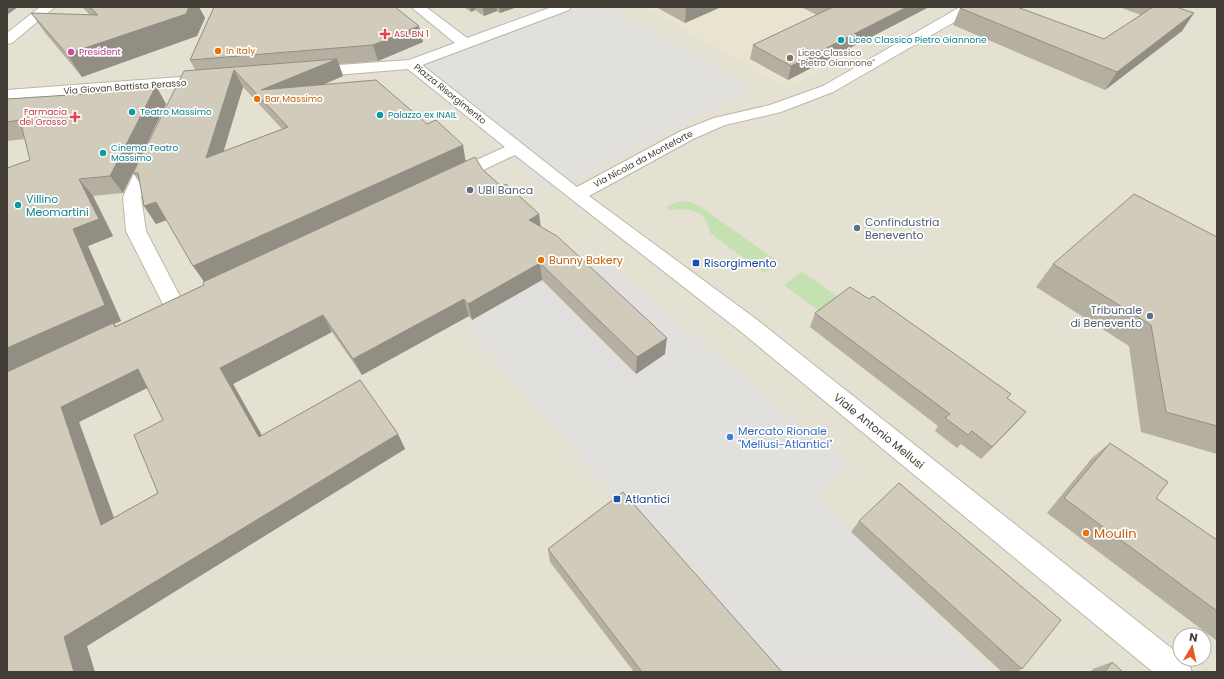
<svg xmlns="http://www.w3.org/2000/svg" width="1224" height="679" font-family="Poppins,sans-serif">
	<style>
		.residential { fill: #e4e1d3; fill-rule: evenodd }
		.education { fill: #e8e4d0 }
		.green { fill: #c6e1b1 }
		.parking { fill: #e2e0dd }
		.lines { fill: none; stroke-linecap: round; stroke-linejoin: round }
		.minor-casing { stroke: #bbb7a8; stroke-width: 2 }
		.minor { fill: #fff; fill-rule: evenodd }
		.wall { fill: #b4afa1; fill-rule: evenodd }
		.shaded-wall { fill: #928e83 }
		.building { fill: #d1cbbb; stroke: #928e83; fill-rule: evenodd }
		.health-dot { fill: #e0444e; stroke: #fff; stroke-width: 1.5 }
		.culture-dot { fill: #0f9aa8; stroke: #fff; stroke-width: 1.5 }
		.food-dot { fill: #e8710a; stroke: #fff; stroke-width: 1.5 }
		.hotel-dot { fill: #d1479c; stroke: #fff; stroke-width: 1.5 }
		.education-dot { fill: #8d6e63; stroke: #fff; stroke-width: 1.5 }
		.service-dot { fill: #5c6f8a; stroke: #fff; stroke-width: 1.5 }
		.transit-dot { fill: #1a4fb4; stroke: #fff; stroke-width: 1.5 }
		.shop-dot { fill: #3f7fe0; stroke: #fff; stroke-width: 1.5 }
		.labels { text-anchor: middle; dominant-baseline: central; stroke-width: 3.5; stroke-linejoin: round; paint-order: stroke }
		.far-health-label { font-size: 9px; fill: #be3a42; stroke: #fff; text-anchor: start }
		.far-culture-label { font-size: 9px; fill: #0d838f; stroke: #fff; text-anchor: start }
		.far-food-label { font-size: 9px; fill: #c56008; stroke: #fff; text-anchor: start }
		.far-hotel-label { font-size: 9px; fill: #b23c85; stroke: #fff; text-anchor: start }
		.far-education-label { font-size: 9px; fill: #785e54; stroke: #fff; text-anchor: start }
		.far-street-label { font-size: 9px; fill: #423e35; stroke: #fff }
		.service-label { font-size: 11px; fill: #4e5e75; stroke: #fff; text-anchor: start }
		.culture-label { font-size: 11px; fill: #0d838f; stroke: #fff; text-anchor: start }
		.food-label { font-size: 11px; fill: #c56008; stroke: #fff; text-anchor: start }
		.transit-label { font-size: 11px; fill: #164399; stroke: #fff; text-anchor: start }
		.shop-label { font-size: 11px; fill: #366cbe; stroke: #fff; text-anchor: start }
		.street-label { font-size: 11px; fill: #423e35; stroke: #fff }
		.near-food-label { font-size: 13px; fill: #c56008; stroke: #fff; text-anchor: start }
	</style>
	<rect width="100%" height="100%" fill="#f0eee5"/>
	<!-- residential -->
	<path class="residential" d="M 7,7 L 1217,7 L 1217,672 L 7,672 ZM 1180,635 L 1204,635 L 1204,659 L 1180,659 Z"/>
	<!-- education -->
	<path class="education" d="M 644,7 L 856,7 L 902,28 L 788,88 Z"/>
	<!-- green -->
	<path class="green" d="M 686,201 L 698,205 L 779,262 L 764,273 L 710,233 C 707,209 689,208 668,210 L 666,206 L 677,202 Z
		M 802,272 L 844,301 L 824,315 L 784,285 Z"/>
	<!-- parking -->
	<path class="parking" d="M 541,7 L 610,7 L 753,89 L 549,192 L 397,57 L 435,46 Z
		M 598,255 L 851,466 L 815,496 L 994,672 L 767,672 L 474,336 L 472,320 L 572,261 Z"/>
	<g class="lines">
		<!-- minor casing -->
		<g class="minor-casing">
			<path id="minor" d="M 40,7 L 55,7 L 12,43 L 7,44 L 7,33 Z
				M 411,7 L 426,7 L 467,38 L 552,7 L 571,7 L 569,10 L 422,65 L 577,187 L 681,131 L 714,118 L 770,105 L 823,86 L 960,7 L 977,7 L 975,10 L 833,92 L 781,112 L 725,125 L 693,139 L 589,196 L 756,319 L 1180,655 L 1180,659 C 1189,659 1189,665 1192,672 L 1153,672 L 740,331 L 515,155 L 458,182 L 452,184 L 446,182 L 443,178 L 446,174 L 505,147 L 408,69 L 311,77 L 306,75 L 303,72 L 306,69 L 311,67 L 409,60 L 455,43 Z
				M 207,75 L 212,77 L 215,80 L 212,83 L 7,100 L 7,90 Z
				M 152,149 L 158,150 L 161,154 L 141,197 L 146,231 L 186,308 L 182,314 L 175,316 L 168,314 L 126,231 L 123,197 L 143,154 L 146,150 Z"/>
		</g>
		<!-- minor -->
		<use href="#minor" class="minor"/>
	</g>
	<!-- wall -->
	<path class="wall" d="M 82,7 L 199,7 L 205,18 L 197,36 L 82,77 L 46,34 L 31,13 L 90,15 Z
		M 214,7 L 423,42 L 378,61 L 339,64 L 343,76 L 323,85 L 483,170 L 501,186 L 539,214 L 541,227 L 665,354 L 636,374 L 542,280 L 472,320 L 469,316 L 362,375 L 332,332 L 233,384 L 262,435 L 398,434 L 405,449 L 87,646 L 7,672 L 30,160 L 25,139 L 7,141 L 7,99 L 99,93 L 98,90 L 156,86 L 166,104 L 123,193 L 93,196 L 113,236 L 88,246 L 121,321 L 114,324 L 116,326 L 204,285 L 204,281 L 193,266 L 167,220 L 156,224 L 144,206 L 140,183 L 133,173 L 195,70 L 190,60 ZM 243,87 L 282,129 L 224,151 ZM 147,388 L 163,420 L 158,493 L 114,518 L 79,422 Z
		M 464,7 L 517,7 L 500,13 L 497,11 L 484,16 L 475,10 L 471,12 Z
		M 656,7 L 721,7 L 685,23 Z
		M 801,7 L 929,7 L 788,80 L 750,59 L 753,45 L 817,15 Z
		M 1119,7 L 1177,7 L 1194,13 L 1182,31 L 1105,90 L 953,25 L 960,8 L 1104,39 L 1141,15 Z
		M 1217,237 L 1217,454 L 1141,432 L 1129,346 L 1036,287 L 1053,264 Z
		M 815,313 L 1011,394 L 1007,399 L 1026,412 L 981,459 L 961,444 L 957,448 L 935,431 L 938,426 L 810,327 Z
		M 1110,443 L 1156,498 L 1217,540 L 1217,641 L 1047,513 L 1092,458 Z
		M 859,521 L 1022,669 L 1016,672 L 1002,672 L 851,532 Z
		M 548,549 L 782,672 L 634,672 L 550,562 Z
		M 1112,662 L 1123,672 L 1091,672 L 1093,669 Z"/>
	<!-- shaded-wall -->
	<path class="shaded-wall" d="M 7,7 L 18,7 L 7,15 Z
		M 189,7 L 199,7 L 205,18 L 197,36 L 82,77 L 67,54 Z
		M 470,7 L 475,7 L 475,10 L 471,12 Z
		M 483,7 L 497,7 L 497,11 L 484,16 Z
		M 499,7 L 517,7 L 500,13 Z
		M 690,7 L 721,7 L 685,23 L 686,9 Z
		M 907,7 L 929,7 L 788,80 L 791,66 Z
		M 1194,13 L 1182,31 L 1105,90 L 1117,72 Z
		M 419,26 L 423,42 L 378,61 L 373,45 Z
		M 337,59 L 343,76 L 270,107 L 261,90 Z
		M 234,70 L 243,87 L 216,175 L 206,158 Z
		M 156,86 L 166,104 L 123,193 L 110,176 Z
		M 463,145 L 466,163 L 205,283 L 193,266 Z
		M 79,179 L 93,196 L 113,236 L 88,246 L 121,321 L 114,324 L 129,340 L 7,373 L 7,348 Z
		M 156,202 L 169,219 L 156,224 L 144,206 Z
		M 539,214 L 541,232 L 529,220 Z
		M 540,263 L 542,280 L 472,320 L 468,304 Z
		M 464,299 L 469,316 L 362,375 L 353,359 Z
		M 323,315 L 332,332 L 233,384 L 271,452 L 259,437 L 220,368 Z
		M 667,338 L 665,354 L 636,374 L 637,357 Z
		M 138,369 L 153,385 L 79,422 L 121,537 L 101,525 L 61,407 Z
		M 1026,412 L 1014,425 L 981,459 L 992,447 Z
		M 398,434 L 405,449 L 87,646 L 95,672 L 74,672 L 64,637 Z"/>
	<!-- building -->
	<path class="building" d="M 90,7 L 189,7 L 186,14 L 67,54 L 31,13 L 98,15 Z
		M 214,7 L 395,7 L 419,26 L 373,45 L 190,60 Z
		M 683,7 L 690,7 L 686,9 Z
		M 833,7 L 907,7 L 791,66 L 753,45 Z
		M 962,7 L 1017,7 L 1104,39 L 1153,7 L 1176,7 L 1194,13 L 1117,72 L 960,8 Z
		M 337,59 L 261,90 L 376,80 L 427,124 L 436,120 L 463,145 L 193,266 L 156,202 L 144,206 L 138,173 L 133,173 L 184,71 ZM 234,70 L 288,127 L 206,158 Z
		M 156,86 L 110,176 L 79,179 L 99,219 L 73,229 L 105,305 L 7,348 L 7,168 L 30,160 L 20,120 L 7,122 L 7,99 L 100,93 L 98,90 Z
		M 475,157 L 483,170 L 501,186 L 506,184 L 539,214 L 529,220 L 557,236 L 667,338 L 637,357 L 540,263 L 468,304 L 464,299 L 353,359 L 323,315 L 220,368 L 259,437 L 360,380 L 398,434 L 64,637 L 74,672 L 7,672 L 7,372 L 113,323 L 115,327 L 204,285 L 203,282 ZM 138,369 L 163,420 L 134,435 L 158,493 L 101,525 L 61,407 Z
		M 1134,194 L 1217,237 L 1217,426 L 1166,412 L 1151,325 L 1053,264 Z
		M 850,287 L 869,299 L 873,296 L 1011,394 L 1007,398 L 1026,412 L 992,447 L 972,431 L 968,435 L 945,418 L 950,414 L 815,313 Z
		M 1110,443 L 1168,482 L 1156,498 L 1217,540 L 1217,611 L 1064,498 Z
		M 899,483 L 1061,620 L 1022,669 L 859,521 Z
		M 623,492 L 782,672 L 642,672 L 548,549 Z
		M 1112,662 L 1123,672 L 1105,672 Z"/>
	<!-- markers -->
	<g class="health-dot">
		<path d="M383 28h4v4h4v4h-4v4h-4v-4h-4v-4h4z"/>
		<path d="M73 111h4v4h4v4h-4v4h-4v-4h-4v-4h4z"/>
	</g>
	<g class="culture-dot">
		<circle cx="841" cy="40" r="4"/>
		<circle cx="132" cy="112" r="4"/>
		<circle cx="380" cy="115" r="4"/>
		<circle cx="103" cy="153" r="4"/>
		<circle cx="18" cy="205" r="4"/>
	</g>
	<g class="food-dot">
		<circle cx="218" cy="51" r="4"/>
		<circle cx="257" cy="99" r="4"/>
		<circle cx="541" cy="260" r="4"/>
		<circle cx="1086" cy="533" r="4"/>
	</g>
	<circle class="hotel-dot" cx="71" cy="52" r="4"/>
	<circle class="education-dot" cx="790" cy="58" r="4"/>
	<g class="service-dot">
		<circle cx="470" cy="190" r="4"/>
		<circle cx="857" cy="228" r="4"/>
		<circle cx="1150" cy="316" r="4"/>
	</g>
	<g class="transit-dot">
		<rect x="692" y="259" width="8" height="8" rx="2"/>
		<rect x="613" y="495" width="8" height="8" rx="2"/>
	</g>
	<circle class="shop-dot" cx="730" cy="437" r="4"/>
	<g class="labels">
		<!-- far-health labels -->
		<g class="far-health-label">
			<text x="394" y="34">ASL BN 1</text>
			<text x="67" y="112" text-anchor="end">Farmacia<tspan x="67" dy="10">del Grosso</tspan></text>
		</g>
		<!-- far-culture labels -->
		<g class="far-culture-label">
			<text x="849" y="40">Liceo Classico Pietro Giannone</text>
			<text x="140" y="112">Teatro Massimo</text>
			<text x="388" y="115">Palazzo ex INAIL</text>
			<text x="111" y="148">Cinema Teatro<tspan x="111" dy="10">Massimo</tspan></text>
		</g>
		<!-- far-food labels -->
		<g class="far-food-label">
			<text x="226" y="51">In Italy</text>
			<text x="265" y="99">Bar Massimo</text>
		</g>
		<!-- far-hotel labels -->
		<g class="far-hotel-label">
			<text x="79" y="52">President</text>
		</g>
		<!-- far-education labels -->
		<g class="far-education-label">
			<text x="798" y="53">Liceo Classico<tspan x="798" dy="10">"Pietro Giannone"</tspan></text>
		</g>
		<!-- far-street labels -->
		<g class="far-street-label">
			<text transform="translate(125 87) rotate(-4)">Via Giovan Battista Perasso</text>
			<text transform="translate(450 94) rotate(39)">Piazza Risorgimento</text>
			<text transform="translate(643 159) rotate(-28)">Via Nicola da Monteforte</text>
		</g>
		<!-- service labels -->
		<g class="service-label">
			<text x="478" y="190">UBI Banca</text>
			<text x="865" y="222">Confindustria<tspan x="865" dy="13">Benevento</tspan></text>
			<text x="1142" y="310" text-anchor="end">Tribunale<tspan x="1142" dy="13">di Benevento</tspan></text>
		</g>
		<!-- culture labels -->
		<g class="culture-label">
			<text x="26" y="199">Villino<tspan x="26" dy="13">Meomartini</tspan></text>
		</g>
		<!-- food labels -->
		<g class="food-label">
			<text x="549" y="260">Bunny Bakery</text>
		</g>
		<!-- transit labels -->
		<g class="transit-label">
			<text x="704" y="263">Risorgimento</text>
			<text x="625" y="499">Atlantici</text>
		</g>
		<!-- shop labels -->
		<g class="shop-label">
			<text x="738" y="431">Mercato Rionale<tspan x="738" dy="13">"Mellusi-Atlantici"</tspan></text>
		</g>
		<!-- street labels -->
		<g class="street-label">
			<text transform="translate(879 431) rotate(39)">Viale Antonio Mellusi</text>
		</g>
		<!-- near-food labels -->
		<g class="near-food-label">
			<text x="1094" y="533">Moulin</text>
		</g>
	</g>
	<!-- border -->
	<rect width="1224" height="679" fill="none" stroke="#423e35" stroke-width="16"/>
	<!-- north arrow -->
	<g transform="translate(1192 647) rotate(9)"><circle r="19" fill="#ffffff" stroke="#b3b2ae"/>
	<path d="M0-3L7 15L0 10L-7 15Z" fill="#e45b28"/>
	<text y="-6" font-size="11" font-weight="bold" text-anchor="middle" fill="#423e35">N</text>
	</g>
</svg>
